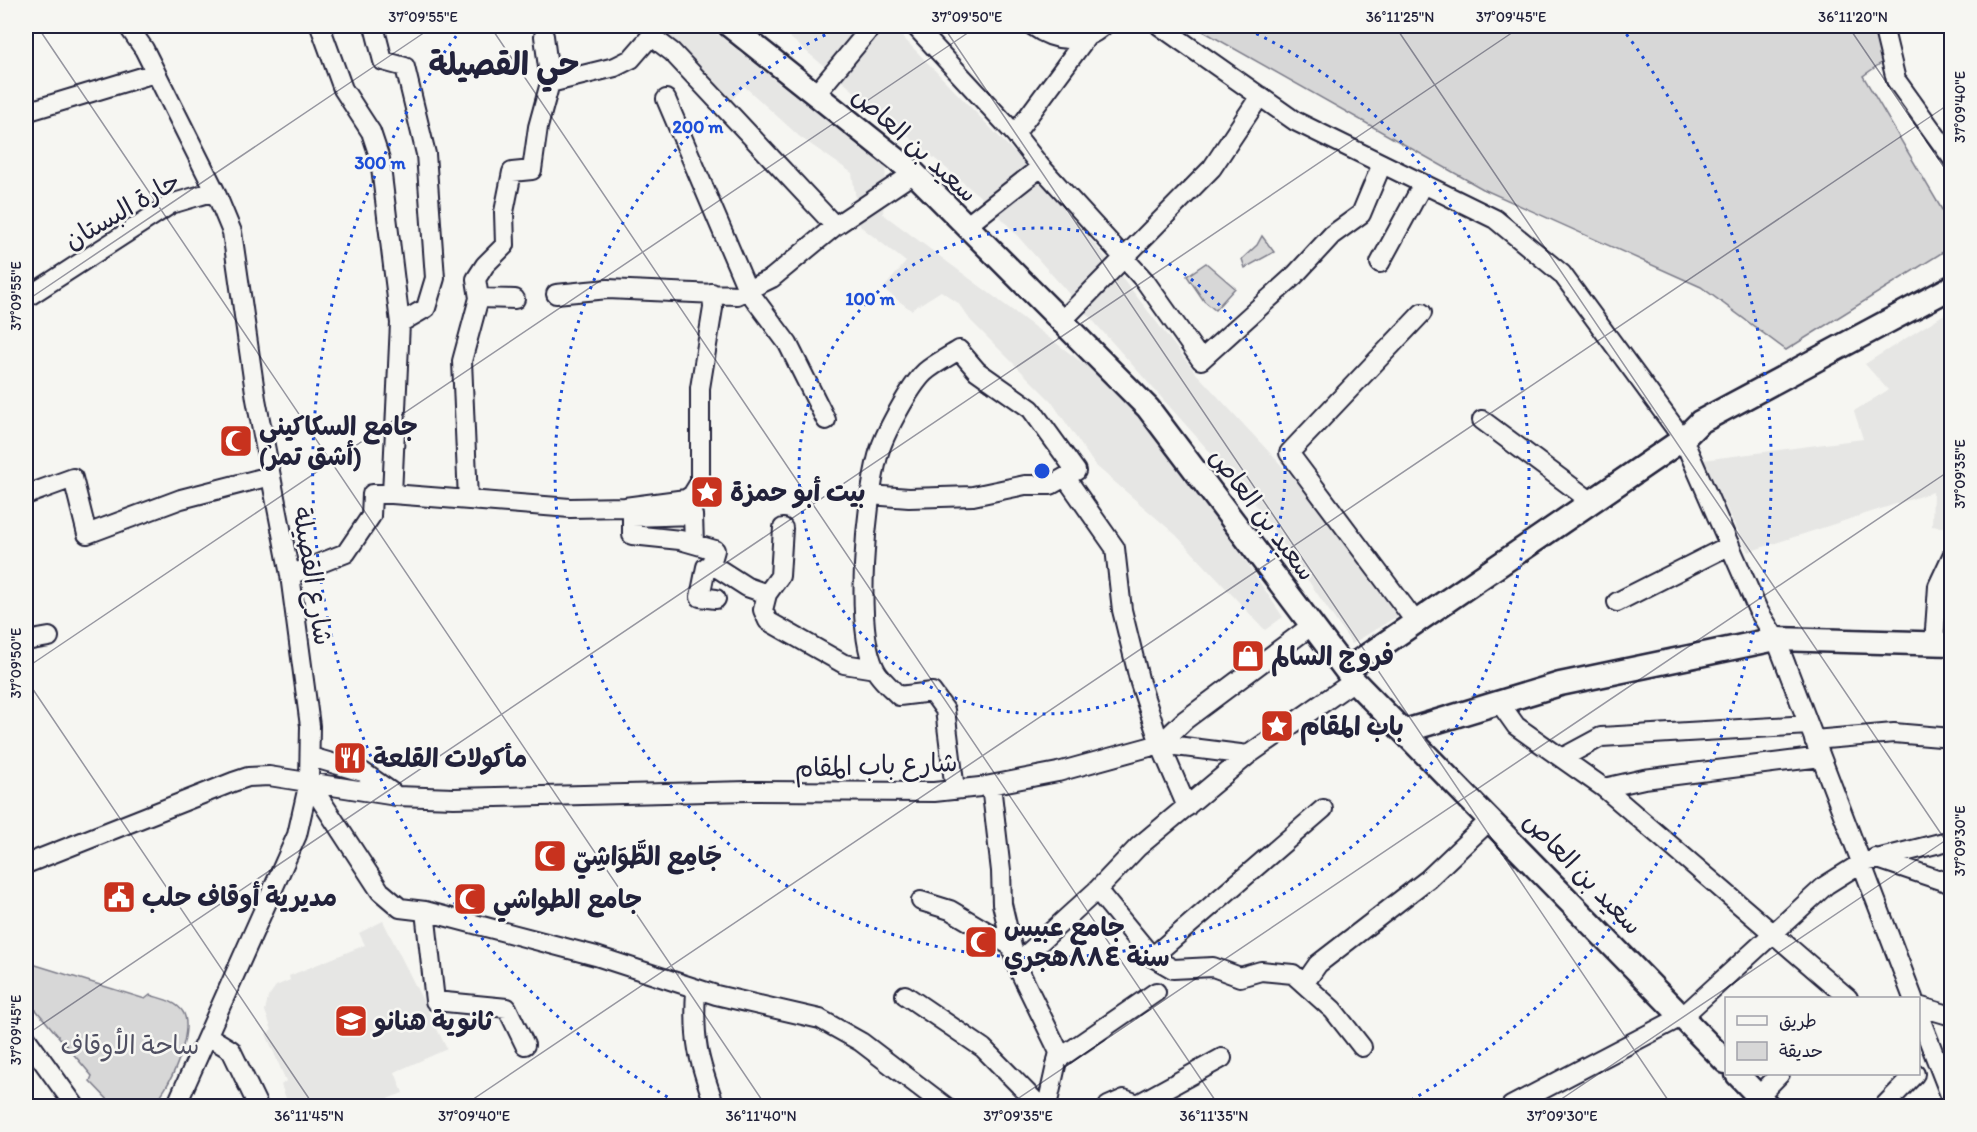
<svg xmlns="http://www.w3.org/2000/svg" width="1977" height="1132" font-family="Itim,'Playpen Sans Arabic',sans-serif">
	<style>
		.built { fill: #e6e6e4 }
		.green { fill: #d7d7d7; stroke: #7c7c89; stroke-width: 1.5 }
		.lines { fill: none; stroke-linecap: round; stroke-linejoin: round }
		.minor-casing { stroke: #22223b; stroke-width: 22 }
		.major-casing { stroke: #22223b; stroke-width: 27 }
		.minor { stroke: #f6f6f2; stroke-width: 18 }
		.major { stroke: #f6f6f2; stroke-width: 22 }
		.ticks { fill: none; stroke: #22223b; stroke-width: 1.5; stroke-opacity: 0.45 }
		.ring { fill: none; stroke: #1d4ed8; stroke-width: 3; stroke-dasharray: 3 6 }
		.labels { text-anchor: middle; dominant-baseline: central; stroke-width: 5; stroke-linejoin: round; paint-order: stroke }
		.street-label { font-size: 26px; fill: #22223b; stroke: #f6f6f2 }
		.poi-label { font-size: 26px; font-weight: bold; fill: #22223b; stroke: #f6f6f2; text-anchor: start }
		.park-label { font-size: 26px; fill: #4f4f62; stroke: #f6f6f2 }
		.district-label { font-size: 32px; font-weight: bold; fill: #22223b; stroke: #f6f6f2 }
		.centre { fill: #1d4ed8; stroke: #f6f6f2; stroke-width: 3 }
		.ring-label { font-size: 18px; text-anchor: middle; font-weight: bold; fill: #1d4ed8; stroke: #f6f6f2; stroke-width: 5; stroke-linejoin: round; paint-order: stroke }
		.neatline { fill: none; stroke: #22223b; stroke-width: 2 }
		.ticks-label { font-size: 15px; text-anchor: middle; fill: #22223b }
	</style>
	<rect width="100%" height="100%" fill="#f6f6f2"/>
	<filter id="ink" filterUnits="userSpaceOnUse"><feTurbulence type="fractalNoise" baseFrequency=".0167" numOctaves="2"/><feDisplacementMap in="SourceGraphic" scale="12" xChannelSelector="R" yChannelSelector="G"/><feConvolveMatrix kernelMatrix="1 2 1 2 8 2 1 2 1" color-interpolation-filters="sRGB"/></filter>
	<g filter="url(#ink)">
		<!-- built -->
		<path class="built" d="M 649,26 L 707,26 L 886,168 L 883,214 L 1142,407 L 1283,617 L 1265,630 L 1176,535 L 1095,465 L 1051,401 L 971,321 L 958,303 L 941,291 L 911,310 L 883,289 L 906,262 L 860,226 L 852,173 L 800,137 L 744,86 L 729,103 L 673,41 Z
			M 776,26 L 892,26 L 1039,178 L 1121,276 L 1195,372 L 1308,494 L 1399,615 L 1352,644 L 1251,498 L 989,204 Z
			M 1951,310 L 1951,528 L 1932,526 L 1933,492 L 1748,552 L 1703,460 L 1863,439 L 1854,411 L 1888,390 L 1865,364 Z
			M 383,921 L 447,1049 L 395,1072 L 403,1093 L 368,1106 L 289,1106 L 281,1085 L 286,1081 L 266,1034 L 272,1030 L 265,1011 L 268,997 L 276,986 L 290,980 L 289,976 L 365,945 L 359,933 Z"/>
		<!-- green -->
		<path class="green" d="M 1194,26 L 1879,26 L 1884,61 L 1863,76 L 1951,225 L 1951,247 L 1786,350 L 1701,287 L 1483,189 Z
			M 1262,236 L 1274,252 L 1245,268 L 1242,259 L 1257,245 Z
			M 1206,263 L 1235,288 L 1215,310 L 1204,301 L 1187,276 Z
			M 26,962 L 145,999 L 150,995 C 162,999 176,1001 183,1012 C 195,1030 169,1094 151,1105 C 142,1110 125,1107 114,1106 L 90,1081 L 92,1076 L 36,1010 L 31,1012 L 26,1005 Z"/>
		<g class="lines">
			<!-- minor casing -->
			<g class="minor-casing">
				<path id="minor" d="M 128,26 L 144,49 L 215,191 L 232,232 L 256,399 L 290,575 L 310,726 L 309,782 L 297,835 L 176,1106
					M 320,26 L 343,89 L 371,132 L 380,159 L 400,323 L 392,494 L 570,508 L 625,507 L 686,499 L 692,495 L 700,482 L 700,388 L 713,308 L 712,293
					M 374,26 L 383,61 L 405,67 L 426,154 L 435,278 L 426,308 L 400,323
					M 915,26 L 1015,134
					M 1033,26 C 1055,42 1082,45 1103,26
					M 1160,26 L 1295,121 L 1495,219 L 1562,274 L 1683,439 L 1758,610 L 1776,639 L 1913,998
					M 1883,26 L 1896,80 L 1952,158
					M 1086,38 L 1015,134 L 1041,167 L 1145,281 L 1201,360 L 1295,275 L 1332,235 L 1361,214 L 1382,164
					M 550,83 L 615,67 L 631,59 L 651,36 L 672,52 L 835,226
					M 816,94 L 872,26
					M 666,99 L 747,289 L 788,344 L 826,420
					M 26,112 L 155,73
					M 965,227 L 1041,167
					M 1380,263 L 1423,184
					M 556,294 L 608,289 L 737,295 L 772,278 L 835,226 L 914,173
					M 26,298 L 171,204 L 215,191
					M 479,298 L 515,299
					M 1060,323 L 1212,168 L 1260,96
					M 1482,420 L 1592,502
					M 1066,478 L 1115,548 L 1122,610 L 1140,683 L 1160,744 L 1187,807
					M 26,495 L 73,478 L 87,534 L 181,499 L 270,476
					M 870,495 L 909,498 L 973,496 L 1025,485 L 1051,485 L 1076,471 L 1031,409 L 977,371 L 959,350 C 948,357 934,364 925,372 C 910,386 883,436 878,456 C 866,501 854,627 875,669 C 879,678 891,688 899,696 L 932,692 L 945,710 L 955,790
					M 468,500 L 462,361 L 479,298 L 476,279 L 485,265 L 505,245 L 504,212 L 512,172 L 532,170 L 538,127 L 550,83 L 544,36
					M 632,507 L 632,535 L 680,540 L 715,550 L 711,564 L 747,587 L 767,594 L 763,610 L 768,621 L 844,664 L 875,669
					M 632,517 L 693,515 L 694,544
					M 711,564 L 706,567 L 700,597 L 716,599
					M 290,575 L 346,553 L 371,516 L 372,494 L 392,494
					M 767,594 L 780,576 L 783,528
					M 1617,602 L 1730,545
					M 1415,621 L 1289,453 L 1422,313
					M 26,641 L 49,637
					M 1934,644 L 1938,586 L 1952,556
					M 1499,702 L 1516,726 L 1604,788 L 1848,998
					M 1814,740 L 1894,733 L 1952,738
					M 1160,744 L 1248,755 L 1354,681
					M 311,757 L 363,772 L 393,793
					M 1562,758 L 1601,737 L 1809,725
					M 309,782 L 380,891 L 400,908 L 425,911 L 596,956 L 716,995 L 820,1019 L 861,1042 L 945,1106
					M 991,785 L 1001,871 L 1002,904 L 1016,964
					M 1604,788 L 1644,779 L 1821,757
					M 1875,858 L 1952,884
					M 26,864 L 233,782 L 248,777 L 269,776 L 396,796 L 454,798 L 748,791 L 934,792 L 980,787 L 1058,772 L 1160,744 L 1185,720 L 1311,626
					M 1097,890 L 1152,957 L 1173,969 L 1213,967 L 1240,977 L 1261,971 L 1293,974 L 1333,1010 L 1362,1047
					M 921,901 L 950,910 L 1011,946
					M 425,911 L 435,1001 L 507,1008 L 525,1045
					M 1152,957 L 1323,809
					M 1304,984 L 1318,964 L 1428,879 L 1491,819
					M 696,990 C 693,1041 698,1059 715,1106
					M 905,995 L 983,1048 L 1040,1106
					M 1918,1006 L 1952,1016
					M 1918,1013 L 1952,1100
					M 208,1036 L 231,1050 L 258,1106
					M 26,1038 L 75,1106
					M 1057,1060 L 1156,992
					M 1047,1106 L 1059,1052 L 1016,964 L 1097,890 L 1138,847 L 1248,755
					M 1108,1106 L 1124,1099 L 1138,1104 L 1222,1058
					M 1511,1106 L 1683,1016 L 1826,885 L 1861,863 L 1952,840
					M 1749,1106 L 1780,1074
					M 1884,1106 L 1915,1074"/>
			</g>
			<!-- major casing -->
			<g class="major-casing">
				<path id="major" d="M 730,26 L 914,173 L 1148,408 L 1354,681 L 1726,1062
					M 1346,670 L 1683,439 L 1700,422 L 1952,287
					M 1405,731 L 1560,684 L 1776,639 L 1952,644
					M 1737,1074 L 1768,1106"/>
			</g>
			<!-- minor -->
			<use href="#minor" class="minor"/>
			<!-- major -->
			<use href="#major" class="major"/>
		</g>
	</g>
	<!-- ticks -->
	<path class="ticks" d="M 37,26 L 766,1106M 490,26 L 1219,1106M 943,26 L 1672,1106M 1395,26 L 1952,850M 1848,26 L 1952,179M 26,301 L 434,26M 26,668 L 978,26M 26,679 L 314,1106M 26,1035 L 1522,26M 463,1106 L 1952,102M 1007,1106 L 1952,469M 1551,1106 L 1952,836"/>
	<!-- distance rings -->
	<g class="ring">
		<circle cx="1042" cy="471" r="243"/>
		<path d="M1240 26A487 487 0 1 1 844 26"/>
		<path d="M683 1106A730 730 0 0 1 463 27M1621 27A730 730 0 0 1 1401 1106"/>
	</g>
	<!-- icons -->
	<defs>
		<g id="mosque-square" transform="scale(1.725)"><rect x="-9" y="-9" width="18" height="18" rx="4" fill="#c8321e" stroke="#f6f6f2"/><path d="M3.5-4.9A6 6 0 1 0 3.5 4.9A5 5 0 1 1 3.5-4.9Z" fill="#fff"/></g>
		<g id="sight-square" transform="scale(1.725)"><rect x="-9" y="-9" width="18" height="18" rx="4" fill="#c8321e" stroke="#f6f6f2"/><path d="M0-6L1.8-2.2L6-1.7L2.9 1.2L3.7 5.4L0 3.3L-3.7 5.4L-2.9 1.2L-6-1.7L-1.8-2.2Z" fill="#fff"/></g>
		<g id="shop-square" transform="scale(1.725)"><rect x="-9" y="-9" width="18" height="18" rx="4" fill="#c8321e" stroke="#f6f6f2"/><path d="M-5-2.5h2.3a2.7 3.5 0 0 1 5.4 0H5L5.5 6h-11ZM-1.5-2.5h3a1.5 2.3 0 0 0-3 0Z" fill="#fff"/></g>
		<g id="restaurant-square" transform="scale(1.725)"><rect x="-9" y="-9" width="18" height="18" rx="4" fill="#c8321e" stroke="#f6f6f2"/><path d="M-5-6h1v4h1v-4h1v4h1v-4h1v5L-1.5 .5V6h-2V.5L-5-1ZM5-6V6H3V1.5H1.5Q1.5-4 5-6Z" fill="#fff"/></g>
		<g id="civic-square" transform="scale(1.725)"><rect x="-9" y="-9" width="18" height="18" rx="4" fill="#c8321e" stroke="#f6f6f2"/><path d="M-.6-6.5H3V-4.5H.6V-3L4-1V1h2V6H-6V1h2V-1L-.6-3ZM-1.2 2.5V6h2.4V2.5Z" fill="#fff"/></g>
		<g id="school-square" transform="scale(1.725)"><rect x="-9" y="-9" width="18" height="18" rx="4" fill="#c8321e" stroke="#f6f6f2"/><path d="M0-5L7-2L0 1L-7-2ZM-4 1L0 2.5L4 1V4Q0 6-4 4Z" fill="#fff"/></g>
	</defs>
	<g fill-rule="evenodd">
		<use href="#mosque-square" x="236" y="441"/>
		<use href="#sight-square" x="707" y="492"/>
		<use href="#shop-square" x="1248" y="656"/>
		<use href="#sight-square" x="1277" y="726"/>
		<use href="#restaurant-square" x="350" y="758"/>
		<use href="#mosque-square" x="550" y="856"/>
		<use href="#civic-square" x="119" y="897"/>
		<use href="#mosque-square" x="470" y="899"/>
		<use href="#mosque-square" x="981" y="942"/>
		<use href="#school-square" x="351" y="1021"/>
	</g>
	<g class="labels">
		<!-- street labels -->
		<g class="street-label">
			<text transform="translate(915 144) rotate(42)">سعيد بن العاص</text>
			<text transform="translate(122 210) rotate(-30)">حارة البستان</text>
			<text transform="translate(1263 514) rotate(53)">سعيد بن العاص</text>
			<text transform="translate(313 576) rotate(81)">شارع القصيلة</text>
			<text transform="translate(876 765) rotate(-2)">شارع باب المقام</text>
			<text transform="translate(1583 873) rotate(46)">سعيد بن العاص</text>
		</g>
		<!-- poi labels -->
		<g class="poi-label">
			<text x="259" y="426">جامع السكاكيني<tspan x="259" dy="30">(أشق تمر)</tspan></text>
			<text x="730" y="492">بيت أبو حمزة</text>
			<text x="1271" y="656">فروج السالم</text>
			<text x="1300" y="726">باب المقام</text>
			<text x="373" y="758">مأكولات القلعة</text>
			<text x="573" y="856">جَامِع الطَّوَاشِيّ</text>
			<text x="142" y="897">مديرية أوقاف حلب</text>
			<text x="493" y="899">جامع الطواشي</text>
			<text x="1004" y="927">جامع عبيس<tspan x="1004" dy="30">سنة ٨٨٤هجري</tspan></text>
			<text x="374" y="1021">ثانوية هنانو</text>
		</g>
		<!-- park labels -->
		<g class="park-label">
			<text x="130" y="1045">ساحة الأوقاف</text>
		</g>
		<!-- district labels -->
		<g class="district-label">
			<text x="504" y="64">حي القصيلة</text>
		</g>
	</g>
	<circle cx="1042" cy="471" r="9" class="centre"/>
	<g class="ring-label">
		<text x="698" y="133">200 m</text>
		<text x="380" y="169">300 m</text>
		<text x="870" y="305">100 m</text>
	</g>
	<!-- margin -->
	<rect width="1977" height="1132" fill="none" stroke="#f6f6f2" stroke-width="66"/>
	<!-- legend -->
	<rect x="1725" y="997" width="195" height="78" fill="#f6f6f2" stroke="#a1a1a9" stroke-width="1.5"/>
	<rect x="1737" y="1016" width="30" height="9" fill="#f6f6f2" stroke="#a1a1a9" stroke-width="1.5"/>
	<text x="1779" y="1027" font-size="18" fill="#22223b">طريق</text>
	<rect x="1737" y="1042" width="30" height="18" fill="#d7d7d7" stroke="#a1a1a9" stroke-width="1.5"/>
	<text x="1779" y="1057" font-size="18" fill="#22223b">حديقة</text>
	<rect x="33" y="33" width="1911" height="1066" class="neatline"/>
	<g class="ticks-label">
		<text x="423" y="22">37°09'55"E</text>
		<text x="967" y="22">37°09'50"E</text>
		<text x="1400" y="22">36°11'25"N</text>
		<text x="1511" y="22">37°09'45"E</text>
		<text x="1853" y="22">36°11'20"N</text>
		<text transform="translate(1960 107) rotate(-90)" y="5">37°09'40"E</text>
		<text transform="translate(16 296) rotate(-90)" y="5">37°09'55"E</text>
		<text transform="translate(1960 474) rotate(-90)" y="5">37°09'35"E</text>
		<text transform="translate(16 663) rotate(-90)" y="5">37°09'50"E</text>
		<text transform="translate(1960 841) rotate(-90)" y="5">37°09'30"E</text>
		<text transform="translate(16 1030) rotate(-90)" y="5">37°09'45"E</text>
		<text x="309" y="1121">36°11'45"N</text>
		<text x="474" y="1121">37°09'40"E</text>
		<text x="761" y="1121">36°11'40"N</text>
		<text x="1018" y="1121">37°09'35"E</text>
		<text x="1214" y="1121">36°11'35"N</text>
		<text x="1562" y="1121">37°09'30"E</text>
	</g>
</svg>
